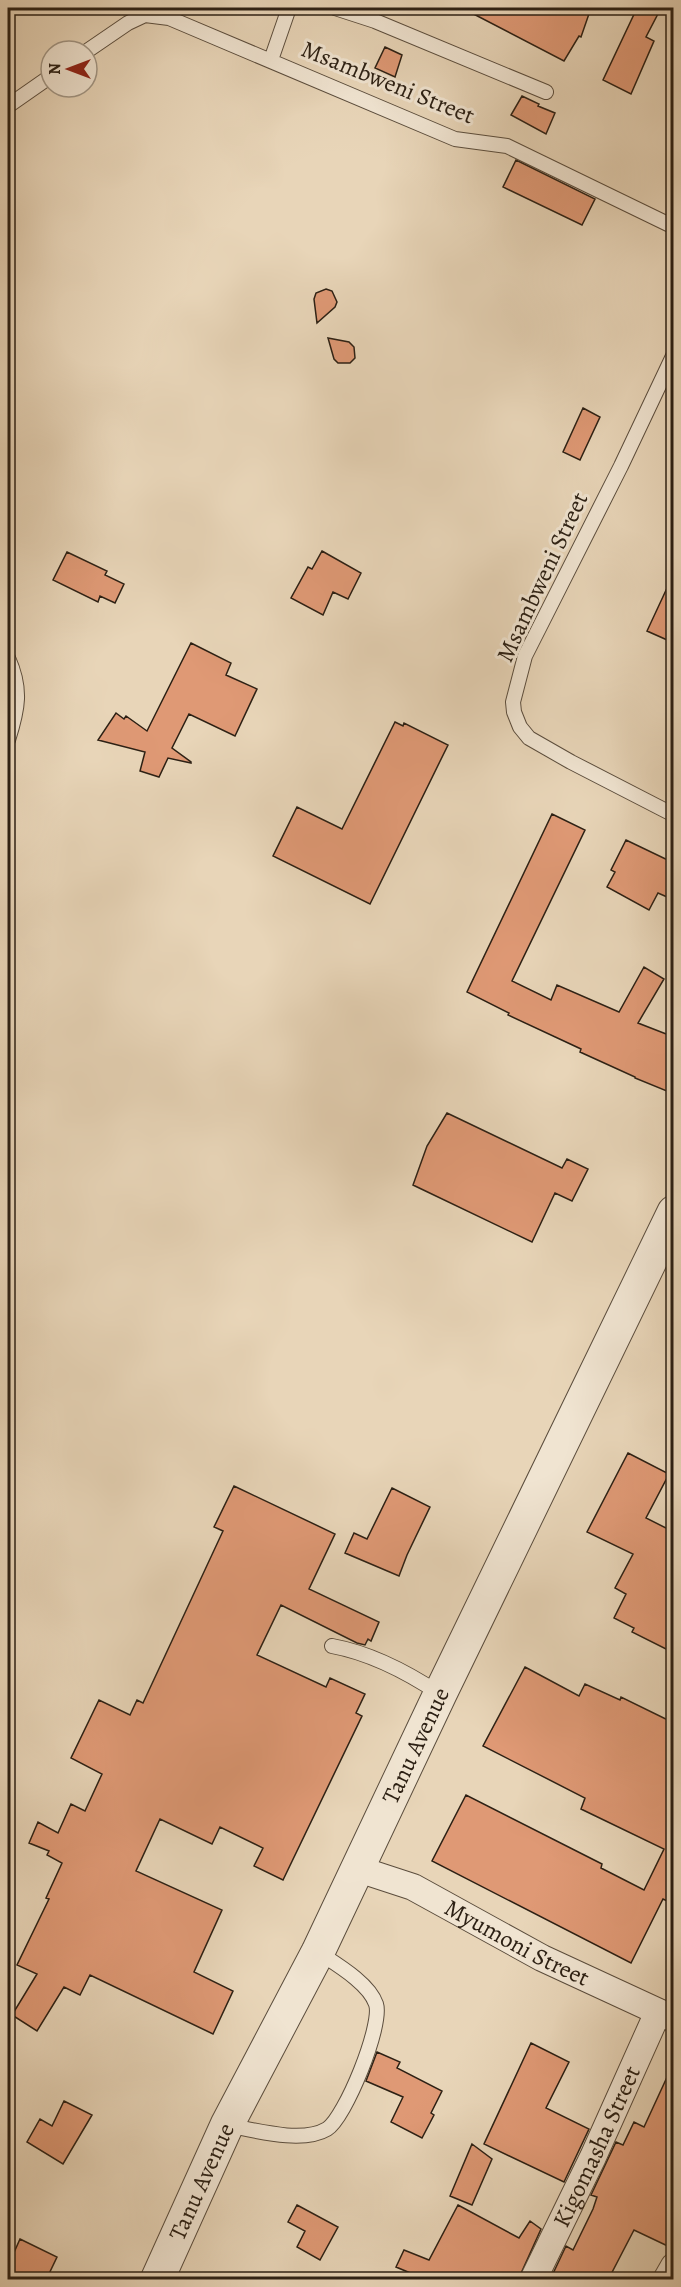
<svg xmlns="http://www.w3.org/2000/svg" width="681" height="2287" font-family="Alegreya,serif">
	<style>
		.building { fill: #df9975; stroke: #2c2014; stroke-width: 1.5 }
		.lines { fill: none; stroke-linecap: round; stroke-linejoin: round }
		.service-casing { stroke: #5b4d3d; stroke-width: 16 }
		.minor-casing { stroke: #5b4d3d; stroke-width: 28 }
		.tertiary-casing { stroke: #5b4d3d; stroke-width: 35 }
		.service { stroke: #f0e4d1; stroke-width: 14 }
		.minor { stroke: #f0e4d1; stroke-width: 26 }
		.tertiary { stroke: #f0e4d1; stroke-width: 33 }
		.labels { text-anchor: middle; dominant-baseline: central; stroke-width: 6; stroke-linejoin: round; paint-order: stroke }
		.street-label { font-size: 24px; fill: #2c2014; stroke: #f0e4d1 }
	</style>
	<rect width="100%" height="100%" fill="#e8d5b8"/>
	<filter id="stains"><feTurbulence type="fractalNoise" baseFrequency=".00333" numOctaves="4"/><feColorMatrix values="0 0 0 0 .2 0 0 0 0 .09 0 0 0 0 .02 0 0 0 .5 -.17"/></filter>
	<radialGradient id="worn" r=".72"><stop offset=".6" stop-color="#630" stop-opacity="0"/><stop offset="1" stop-color="#630" stop-opacity=".3"/></radialGradient>
	<!-- building -->
	<path class="building" d="M 462,8 L 591,8 L 581,37 L 579,36 L 564,61 Z
		M 637,8 L 661,8 L 646,37 L 654,41 L 631,94 L 603,80 Z
		M 385,47 L 402,55 L 395,77 L 375,68 Z
		M 522,96 L 539,104 L 538,106 L 555,113 L 546,134 L 511,115 Z
		M 516,160 L 595,199 L 582,225 L 503,187 Z
		M 326,289 L 332,291 L 337,302 L 335,307 L 317,323 L 314,299 L 316,293 Z
		M 328,338 L 349,342 L 354,347 L 355,358 L 350,363 L 338,363 L 334,359 Z
		M 583,408 L 600,417 L 580,460 L 563,452 Z
		M 322,551 L 361,573 L 348,599 L 333,592 L 323,615 L 291,598 L 308,567 L 312,569 Z
		M 67,552 L 107,571 L 105,575 L 124,584 L 115,603 L 100,596 L 98,602 L 53,580 Z
		M 674,573 L 674,643 L 647,631 Z
		M 191,643 L 231,663 L 226,675 L 257,689 L 235,736 L 189,714 L 172,748 L 191,762 L 191,763 L 168,758 L 159,777 L 140,771 L 145,752 L 98,740 L 116,713 L 124,719 L 126,716 L 147,731 Z
		M 395,722 L 403,726 L 404,723 L 448,745 L 370,904 L 273,856 L 297,807 L 342,829 Z
		M 552,814 L 585,830 L 512,981 L 551,1000 L 557,985 L 619,1012 L 644,967 L 664,979 L 638,1023 L 674,1037 L 674,1094 L 635,1078 L 635,1077 L 580,1052 L 581,1049 L 508,1015 L 509,1013 L 467,992 Z
		M 626,840 L 674,863 L 674,900 L 658,893 L 649,910 L 607,887 L 615,872 L 611,870 Z
		M 447,1113 L 562,1168 L 567,1159 L 588,1169 L 572,1201 L 555,1193 L 532,1242 L 413,1185 L 427,1146 Z
		M 628,1453 L 669,1474 L 646,1518 L 674,1532 L 674,1653 L 632,1632 L 634,1628 L 614,1618 L 626,1594 L 615,1588 L 633,1554 L 587,1532 Z
		M 234,1486 L 335,1534 L 309,1589 L 379,1622 L 371,1641 L 368,1639 L 365,1645 L 357,1643 L 281,1605 L 257,1655 L 326,1687 L 330,1678 L 365,1694 L 356,1713 L 362,1716 L 283,1880 L 254,1866 L 263,1848 L 220,1827 L 212,1844 L 160,1819 L 136,1871 L 222,1910 L 194,1972 L 233,1991 L 213,2034 L 90,1975 L 80,1995 L 64,1987 L 37,2031 L 12,2015 L 37,1974 L 17,1965 L 49,1899 L 46,1898 L 62,1863 L 47,1855 L 49,1851 L 29,1843 L 38,1822 L 58,1833 L 71,1804 L 85,1811 L 102,1774 L 71,1758 L 99,1700 L 130,1715 L 137,1700 L 143,1703 L 223,1531 L 214,1527 Z
		M 392,1488 L 430,1507 L 407,1555 L 399,1576 L 345,1553 L 354,1533 L 367,1539 Z
		M 525,1667 L 579,1696 L 585,1684 L 620,1700 L 621,1697 L 674,1723 L 674,1904 L 663,1899 L 631,1963 L 432,1861 L 466,1795 L 602,1864 L 601,1868 L 644,1890 L 664,1849 L 581,1809 L 585,1798 L 483,1746 Z
		M 531,2043 L 569,2062 L 546,2108 L 589,2129 L 564,2182 L 484,2144 Z
		M 377,2052 L 400,2062 L 397,2068 L 442,2091 L 431,2113 L 434,2115 L 422,2138 L 391,2122 L 403,2097 L 366,2081 Z
		M 674,2062 L 674,2249 L 634,2230 L 608,2280 L 550,2280 L 566,2246 L 573,2250 L 593,2209 L 597,2197 L 591,2195 L 616,2142 L 623,2145 L 634,2122 L 644,2127 Z
		M 64,2101 L 92,2115 L 63,2164 L 27,2142 L 40,2119 L 52,2126 Z
		M 472,2144 L 492,2159 L 472,2205 L 450,2196 Z
		M 297,2205 L 338,2227 L 320,2260 L 297,2247 L 305,2231 L 288,2222 Z
		M 458,2205 L 519,2238 L 530,2221 L 541,2229 L 518,2280 L 419,2280 L 420,2277 L 396,2267 L 404,2250 L 429,2260 Z
		M 20,2239 L 57,2257 L 46,2280 L 8,2280 L 8,2266 Z"/>
	<g class="lines">
		<!-- service casing -->
		<g class="service-casing">
			<path id="service" d="M 335,8 L 375,21 L 546,92
				M 87,51 L 128,23 L 145,15 L 169,18 L 455,139 L 507,146 L 674,227
				M 271,60 L 289,8
				M 8,106 L 51,76
				M 674,354 L 621,466 L 525,656 L 513,702 L 514,712 L 520,727 L 529,738 L 571,762 L 674,815
				M 8,658 C 22,689 18,709 8,740
				M 332,1646 C 370,1653 407,1672 440,1694
				M 227,2125 C 254,2130 302,2144 327,2129 C 345,2118 383,2025 376,2004 C 369,1983 336,1964 318,1952"/>
		</g>
		<!-- minor casing -->
		<g class="minor-casing">
			<g id="minor">
				<path id="s1" d="M 358,1869 L 413,1887 L 542,1958 L 674,2019"/>
				<path id="s2" d="M 533,2280 L 593,2157 L 658,2012"/>
				<path d="M 666,2280 L 674,2266"/>
			</g>
		</g>
		<!-- tertiary casing -->
		<g class="tertiary-casing">
			<g id="tertiary">
				<path id="s3" d="M 157,2280 L 227,2125 L 318,1952 L 440,1694 L 674,1212"/>
			</g>
		</g>
		<!-- service -->
		<use href="#service" class="service"/>
		<!-- minor -->
		<use href="#minor" class="minor"/>
		<!-- tertiary -->
		<use href="#tertiary" class="tertiary"/>
	</g>
	<g class="labels">
		<!-- street labels -->
		<g class="street-label">
			<text transform="translate(388 82) rotate(22)">Msambweni Street</text>
			<text transform="translate(542 577) rotate(-65)">Msambweni Street</text>
			<text stroke="none"><textPath href="#s3" startOffset="594">Tanu Avenue</textPath></text>
			<text stroke="none"><textPath href="#s1" startOffset="176">Myumoni Street</textPath></text>
			<text stroke="none"><textPath href="#s2" startOffset="148">Kigomasha Street</textPath></text>
			<text stroke="none"><textPath href="#s3" startOffset="108">Tanu Avenue</textPath></text>
		</g>
	</g>
	<!-- margin -->
	<rect width="681" height="2287" fill="none" stroke="#e8d5b8" stroke-width="30"/>
	<rect x="9" y="9" width="663" height="2269" fill="none" stroke="#2c2014" stroke-width="3"/>
	<rect x="15" y="15" width="651" height="2257" fill="none" stroke="#2c2014" stroke-width="1.5"/>
	<!-- north arrow -->
	<g transform="translate(69 69) rotate(270)"><circle r="28" fill="#f0e4d1" stroke="#a29685" stroke-width="1.5"/>
	<path d="M0-4.5L10 22L0 15L-10 22Z" fill="#8f2418"/>
	<text y="-9" font-size="16" font-weight="bold" text-anchor="middle" fill="#2c2014">N</text>
	</g>
	<rect width="100%" height="100%" filter="url(#stains)"/>
	<rect width="100%" height="100%" fill="url(#worn)"/>
</svg>
